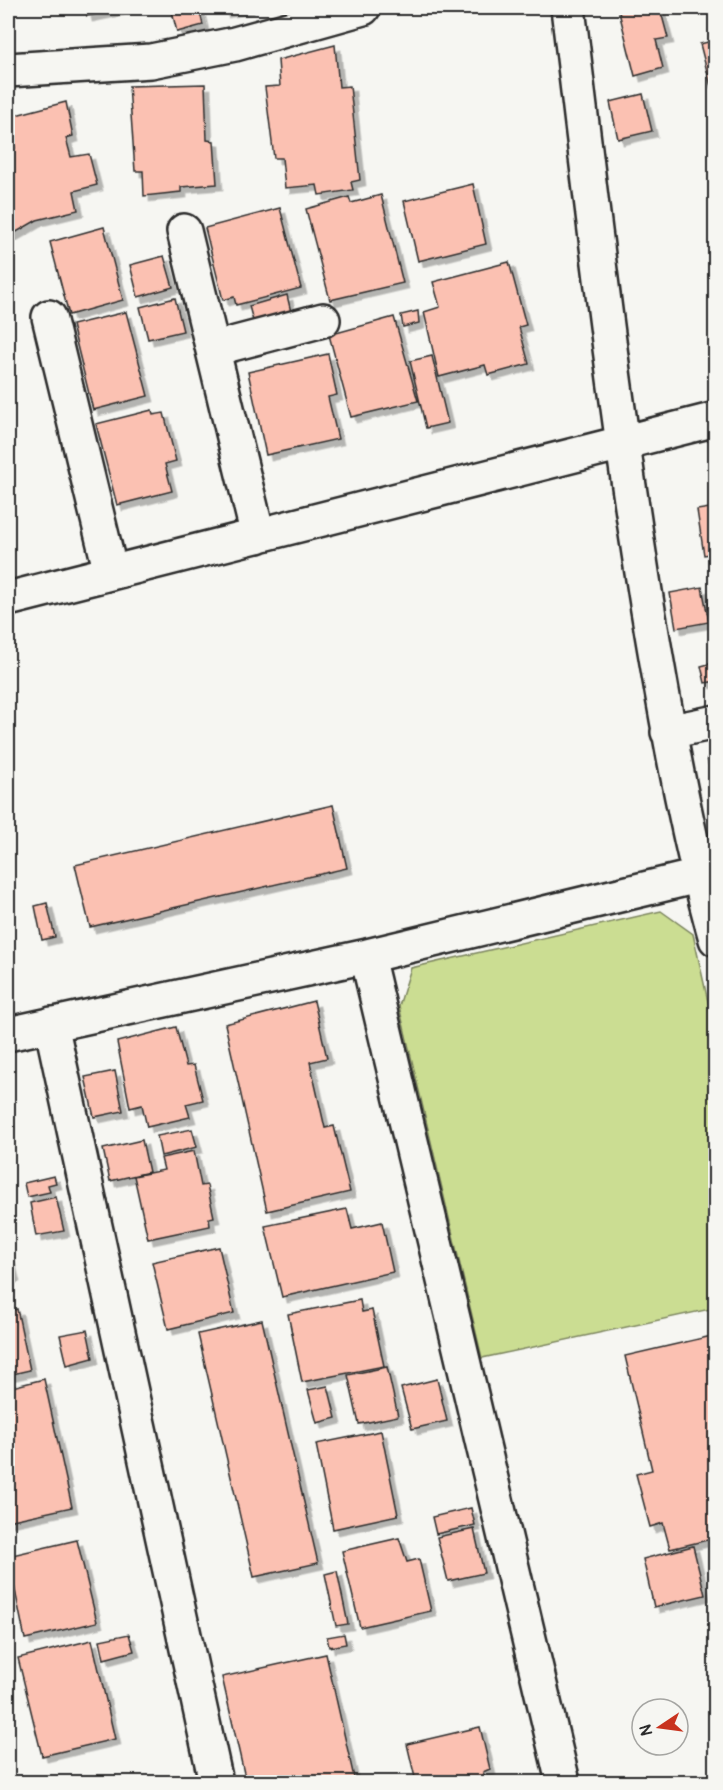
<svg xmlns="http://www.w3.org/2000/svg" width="723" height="1790" font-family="Pangolin,sans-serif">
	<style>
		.green { fill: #cbdd92; stroke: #7b845e; stroke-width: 1.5 }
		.building { fill: #fbc1b2; stroke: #2b2b2b; stroke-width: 1.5; filter: url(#shadow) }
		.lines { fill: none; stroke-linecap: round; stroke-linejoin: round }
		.minor-casing { stroke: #2b2b2b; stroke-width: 38 }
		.minor { stroke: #f6f6f2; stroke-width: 33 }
	</style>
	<defs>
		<filter id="shadow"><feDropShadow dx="5.5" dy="5.5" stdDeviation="0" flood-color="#0004"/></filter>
	</defs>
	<rect width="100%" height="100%" fill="#f6f6f2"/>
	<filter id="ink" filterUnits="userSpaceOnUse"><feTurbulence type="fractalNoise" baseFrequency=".0167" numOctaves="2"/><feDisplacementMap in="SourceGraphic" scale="12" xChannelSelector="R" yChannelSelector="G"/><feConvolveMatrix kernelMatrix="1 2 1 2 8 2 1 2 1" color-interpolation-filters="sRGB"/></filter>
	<g filter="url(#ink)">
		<!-- green -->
		<path class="green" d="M 661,911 L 693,934 L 715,1033 L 715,1308 L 482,1358 L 399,1006 L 411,968 Z"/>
		<!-- building -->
		<path class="building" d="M 85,8 L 126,8 L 87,16 Z
			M 171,8 L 199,8 L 203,25 L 177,32 Z
			M 222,8 L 249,8 L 223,12 Z
			M 618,8 L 660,8 L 668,38 L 656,40 L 663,68 L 635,76 Z
			M 716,40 L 716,106 L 700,44 Z
			M 335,45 L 339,87 L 350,86 L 360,180 L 351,182 L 353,190 L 319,195 L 317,185 L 285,188 L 282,158 L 274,158 L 265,87 L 280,86 L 278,60 Z
			M 205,84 L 207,140 L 214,141 L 217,184 L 181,187 L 181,192 L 144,196 L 143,171 L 135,171 L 129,86 Z
			M 643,94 L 652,131 L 618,139 L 610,102 Z
			M 66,102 L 73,136 L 66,138 L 71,157 L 89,154 L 97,185 L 74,191 L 78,210 L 37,220 L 8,237 L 8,151 L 15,148 L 8,117 Z
			M 8,124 L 14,148 L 8,150 Z
			M 473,184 L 486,244 L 418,261 L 404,201 Z
			M 381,195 L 403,283 L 330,300 L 306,209 L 349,197 L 351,203 Z
			M 280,208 L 301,288 L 236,305 L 234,297 L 223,300 L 205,228 Z
			M 104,227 L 123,300 L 69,315 L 50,242 Z
			M 164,256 L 173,287 L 138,297 L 130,265 Z
			M 509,262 L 526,325 L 519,327 L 529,364 L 488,375 L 485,365 L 439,377 L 424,312 L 440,307 L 433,282 Z
			M 287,295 L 291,312 L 253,321 L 249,306 Z
			M 175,298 L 183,331 L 148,339 L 140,307 Z
			M 418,311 L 419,323 L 403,327 L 401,315 Z
			M 126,312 L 148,396 L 93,410 L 72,325 Z
			M 394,317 L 418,401 L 351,417 L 329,335 Z
			M 328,354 L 337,395 L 328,397 L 338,439 L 266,455 L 248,372 Z
			M 432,356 L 448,423 L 426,428 L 410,361 Z
			M 152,410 L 153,415 L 164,413 L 176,461 L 165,464 L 172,491 L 117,505 L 96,424 Z
			M 716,507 L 716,553 L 704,555 L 697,510 Z
			M 702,587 L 709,622 L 676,628 L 670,593 Z
			M 716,602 L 716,638 L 709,603 Z
			M 716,662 L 716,681 L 705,683 L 701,666 Z
			M 716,756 L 716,796 L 707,758 Z
			M 333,805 L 347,868 L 90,927 L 75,865 Z
			M 47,903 L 55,937 L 42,940 L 35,906 Z
			M 314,1001 L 327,1058 L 310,1062 L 325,1128 L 334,1126 L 350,1192 L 267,1211 L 225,1024 Z
			M 176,1027 L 186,1066 L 194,1065 L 203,1100 L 186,1104 L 190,1117 L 147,1127 L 142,1105 L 130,1108 L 117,1042 Z
			M 115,1071 L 123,1111 L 94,1117 L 85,1077 Z
			M 192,1129 L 197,1147 L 161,1156 L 157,1136 Z
			M 142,1140 L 149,1172 L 110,1181 L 103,1149 Z
			M 194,1151 L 201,1186 L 207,1185 L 214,1217 L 209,1218 L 210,1226 L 148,1239 L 134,1176 L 164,1170 L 161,1158 Z
			M 54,1176 L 56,1183 L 48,1185 L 50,1192 L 27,1197 L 24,1183 Z
			M 56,1197 L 64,1231 L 36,1236 L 30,1203 Z
			M 347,1209 L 352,1229 L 382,1222 L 393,1272 L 282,1297 L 265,1226 Z
			M 219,1247 L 234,1313 L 168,1329 L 152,1262 Z
			M 8,1251 L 14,1276 L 8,1278 Z
			M 360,1300 L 362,1312 L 372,1310 L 384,1366 L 302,1382 L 288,1314 Z
			M 17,1309 L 30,1370 L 8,1375 L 8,1311 Z
			M 262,1320 L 318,1563 L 254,1577 L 198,1334 Z
			M 87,1330 L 93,1358 L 67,1365 L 60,1335 Z
			M 716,1335 L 716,1538 L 670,1549 L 663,1523 L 650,1527 L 636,1474 L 652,1470 L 625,1356 Z
			M 387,1367 L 398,1416 L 359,1424 L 348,1375 Z
			M 44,1379 L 72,1507 L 8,1521 L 8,1388 Z
			M 437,1379 L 447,1421 L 412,1429 L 401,1388 Z
			M 328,1386 L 336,1418 L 317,1423 L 308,1390 Z
			M 381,1431 L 398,1515 L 333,1529 L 316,1444 Z
			M 471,1508 L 475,1525 L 436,1534 L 432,1517 Z
			M 474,1529 L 484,1573 L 448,1581 L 437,1537 Z
			M 399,1538 L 407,1562 L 419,1559 L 431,1611 L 360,1627 L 342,1551 Z
			M 77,1540 L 97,1622 L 25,1639 L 8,1556 Z
			M 693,1546 L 705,1595 L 654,1607 L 643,1559 Z
			M 337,1571 L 348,1624 L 336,1626 L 325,1574 Z
			M 129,1634 L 134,1651 L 104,1659 L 100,1640 Z
			M 344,1634 L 346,1644 L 329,1647 L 327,1637 Z
			M 92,1640 L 115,1739 L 42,1756 L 18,1658 Z
			M 326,1654 L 355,1782 L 246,1782 L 222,1677 Z
			M 480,1727 L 490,1769 L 483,1772 L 486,1782 L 416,1782 L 407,1744 Z"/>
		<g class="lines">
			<!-- minor casing -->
			<g class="minor-casing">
				<path id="minor" d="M 568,8 C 592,207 615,406 647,604 C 666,717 685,829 716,939
					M 8,70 L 151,61 L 235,44 L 363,8
					M 184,231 L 258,536
					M 49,317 L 111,573
					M 213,349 L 323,320
					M 8,599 L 716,419
					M 668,732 L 716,722
					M 367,956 L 563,1782
					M 51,1024 L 216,1782
					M 8,1034 L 367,956 L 698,876"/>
			</g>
			<!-- minor -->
			<use href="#minor" class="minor"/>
		</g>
	</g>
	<!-- margin -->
	<rect width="723" height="1790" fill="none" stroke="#f6f6f2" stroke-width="30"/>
	<rect x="15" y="15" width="693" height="1760" fill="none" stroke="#2b2b2b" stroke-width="2" filter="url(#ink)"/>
	<!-- north arrow -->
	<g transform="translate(660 1727) rotate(257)"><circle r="28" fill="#f6f6f2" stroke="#a5a5a2" stroke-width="1.5"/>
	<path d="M0-4.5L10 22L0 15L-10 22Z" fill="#c8321e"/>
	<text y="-9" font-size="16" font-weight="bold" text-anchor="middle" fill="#2b2b2b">N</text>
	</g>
</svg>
